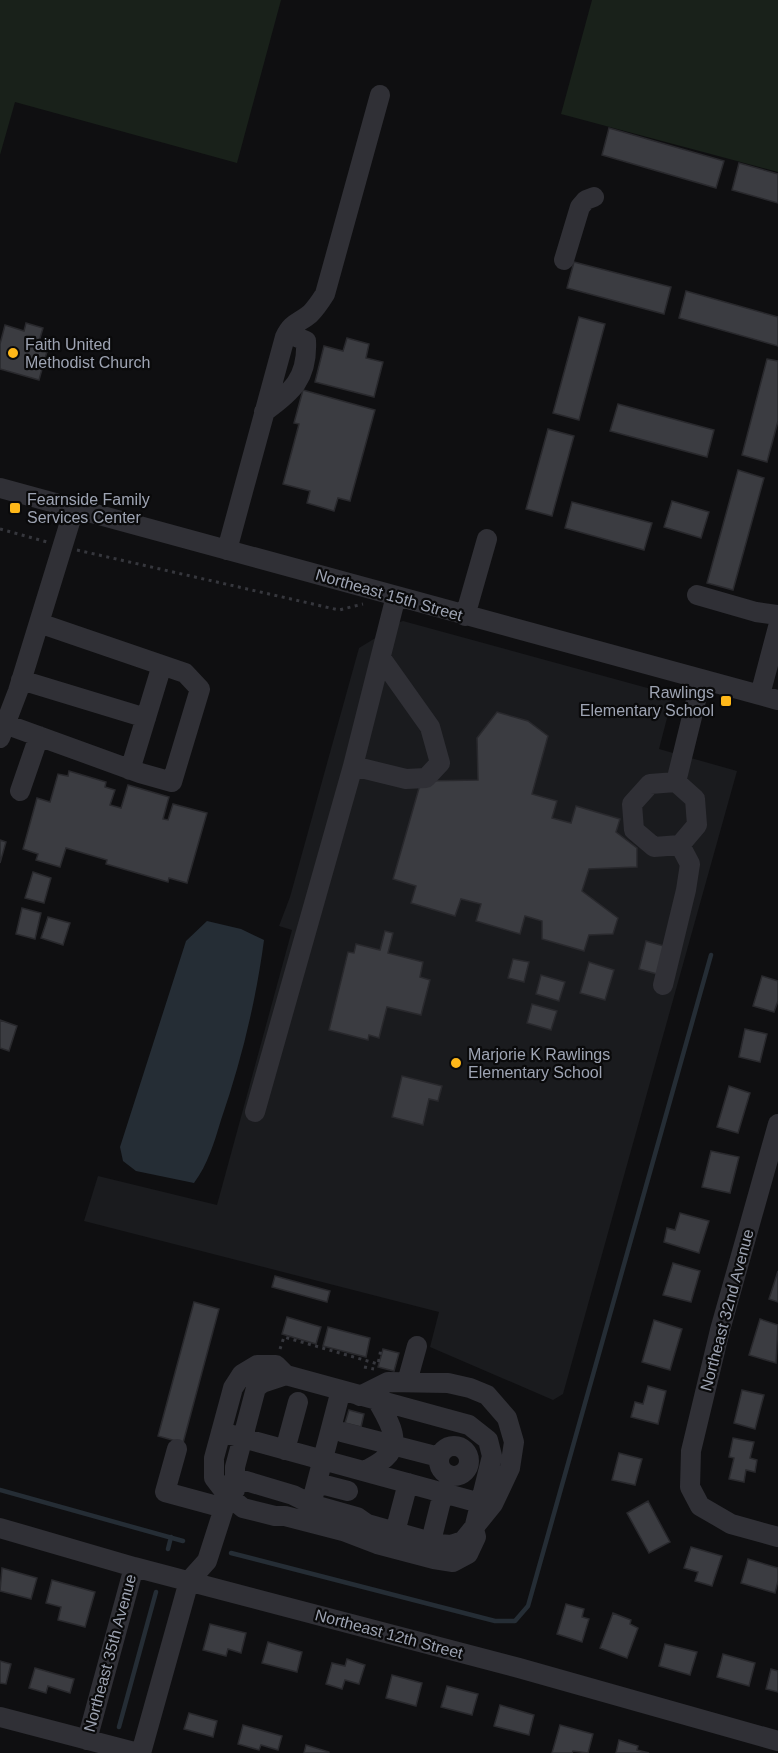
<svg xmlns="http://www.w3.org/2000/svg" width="778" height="1753" font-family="Helvetica,sans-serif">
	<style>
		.built { fill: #1a1b1e }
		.green { fill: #19211a }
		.water { fill: #252d35 }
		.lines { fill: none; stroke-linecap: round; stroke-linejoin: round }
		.stream { stroke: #252d35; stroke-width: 4.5 }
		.building { fill: #3b3c41; stroke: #29292d; stroke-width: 1.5 }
		.path { stroke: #36373d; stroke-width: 3; stroke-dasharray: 3 4.5; stroke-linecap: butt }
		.minor { stroke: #303036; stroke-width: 20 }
		.poi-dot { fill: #ffb819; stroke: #0a0a0b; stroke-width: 2 }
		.labels { text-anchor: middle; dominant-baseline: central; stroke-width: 4.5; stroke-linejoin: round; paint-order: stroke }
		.poi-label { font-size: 16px; fill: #9ea4b3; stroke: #0a0a0b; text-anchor: start }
		.street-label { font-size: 16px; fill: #9ea4b3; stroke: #0a0a0b }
	</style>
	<rect width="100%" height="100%" fill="#0f0f11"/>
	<!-- built -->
	<path class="built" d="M 403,621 L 673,695 L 659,749 L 737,771 L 563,1394 L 553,1400 L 430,1347 L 439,1312 L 84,1221 L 98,1176 L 217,1205 L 292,930 L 279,926 L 290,897 L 359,648 L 377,637 L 379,629 Z"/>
	<!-- green -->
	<path class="green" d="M 0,0 L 281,0 L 237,163 L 15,102 L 0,155 Z
		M 592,0 L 778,0 L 778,172 L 561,114 Z"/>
	<!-- water -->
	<path class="water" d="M 207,921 L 241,929 L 264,940 C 256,1001 241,1062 221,1120 C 214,1143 208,1164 194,1183 L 136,1171 L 123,1161 L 120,1147 L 186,941 Z"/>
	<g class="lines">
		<!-- stream -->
		<path class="stream" d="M 0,1490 L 183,1541
			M 168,1549 L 171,1537
			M 231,1553 L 495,1621 L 515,1621 L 528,1606 L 711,955
			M 119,1727 L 156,1592"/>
	</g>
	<!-- building -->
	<path class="building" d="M 609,128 L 724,161 L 716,188 L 602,155 Z
		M 739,163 L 778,174 L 778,203 L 732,190 Z
		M 574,262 L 671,287 L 664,314 L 567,288 Z
		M 686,291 L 778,317 L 778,346 L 679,318 Z
		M 579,317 L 605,324 L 579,420 L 553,413 Z
		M 26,323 L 43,328 L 38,345 L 48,348 L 39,380 L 0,369 L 0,344 L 5,325 L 24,331 Z
		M 347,338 L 369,344 L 366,358 L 383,362 L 374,397 L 315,382 L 324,346 L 343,351 Z
		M 767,359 L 778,361 L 778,421 L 767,462 L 742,455 Z
		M 303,390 L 375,410 L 350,501 L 338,498 L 334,511 L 307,503 L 310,491 L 283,484 L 299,424 L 294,423 Z
		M 618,404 L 714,430 L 707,457 L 610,431 Z
		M 548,429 L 574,436 L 552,516 L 526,509 Z
		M 738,470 L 764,478 L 733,590 L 707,583 Z
		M 672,501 L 709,512 L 701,538 L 664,527 Z
		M 572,502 L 652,523 L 644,550 L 565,528 Z
		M 497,712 L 528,721 L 548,736 L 532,794 L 557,801 L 552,818 L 571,823 L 576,806 L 620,819 L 616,832 L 637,848 L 637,867 L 589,869 L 582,891 L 618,918 L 613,934 L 589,935 L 584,951 L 542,939 L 542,921 L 525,916 L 520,934 L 476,921 L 481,904 L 461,899 L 455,916 L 411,903 L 416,886 L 393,879 L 421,781 L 478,780 L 477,738 Z
		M 69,771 L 106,782 L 105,787 L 115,790 L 110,805 L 121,808 L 128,785 L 169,797 L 163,819 L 168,820 L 173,804 L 207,813 L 187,883 L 169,878 L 168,882 L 106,864 L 107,860 L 66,848 L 60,867 L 36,860 L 38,854 L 23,849 L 37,798 L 50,802 L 58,774 L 68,776 Z
		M 0,840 L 6,842 L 0,863 Z
		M 33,872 L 51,878 L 44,903 L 25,898 Z
		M 22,908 L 41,913 L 35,939 L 16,934 Z
		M 48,917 L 70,923 L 63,945 L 41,938 Z
		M 385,931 L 393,933 L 388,953 L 423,962 L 420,977 L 430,980 L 421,1015 L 387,1007 L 379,1038 L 369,1035 L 368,1040 L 329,1030 L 348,952 L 354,953 L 356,944 L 380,950 Z
		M 646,941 L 664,946 L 657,974 L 639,969 Z
		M 513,959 L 529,962 L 524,982 L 508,978 Z
		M 589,962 L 614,970 L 605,1000 L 580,993 Z
		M 541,975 L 565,982 L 559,1001 L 536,994 Z
		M 762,976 L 778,981 L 778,1001 L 774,1012 L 753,1006 Z
		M 532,1004 L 557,1011 L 551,1030 L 527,1023 Z
		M 0,1020 L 17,1026 L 9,1051 L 0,1048 Z
		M 745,1029 L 767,1034 L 760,1062 L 739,1057 Z
		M 402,1076 L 442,1086 L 438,1101 L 429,1099 L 423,1125 L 392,1117 Z
		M 729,1086 L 750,1093 L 738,1133 L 717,1127 Z
		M 711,1151 L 739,1157 L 730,1193 L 702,1187 Z
		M 680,1213 L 709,1221 L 699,1253 L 664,1242 L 667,1228 L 675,1230 Z
		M 673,1263 L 700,1271 L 691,1302 L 663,1295 Z
		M 778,1271 L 778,1302 L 769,1299 Z
		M 275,1276 L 330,1291 L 327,1302 L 272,1287 Z
		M 194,1302 L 219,1309 L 183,1443 L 158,1436 Z
		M 287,1317 L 321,1327 L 316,1344 L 282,1334 Z
		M 760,1319 L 778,1325 L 776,1363 L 749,1355 Z
		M 654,1320 L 682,1329 L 670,1370 L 642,1362 Z
		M 328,1327 L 370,1338 L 366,1357 L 323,1346 Z
		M 383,1349 L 399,1353 L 394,1371 L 378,1367 Z
		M 648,1386 L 666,1391 L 658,1424 L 631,1417 L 635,1402 L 643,1404 Z
		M 742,1390 L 764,1395 L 755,1429 L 734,1423 Z
		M 349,1410 L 364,1414 L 361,1427 L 345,1423 Z
		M 733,1438 L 754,1442 L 750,1458 L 757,1460 L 755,1472 L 746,1470 L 744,1482 L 729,1479 L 734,1458 L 729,1457 Z
		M 619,1453 L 642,1459 L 635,1485 L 612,1480 Z
		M 648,1501 L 670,1542 L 649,1553 L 627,1513 Z
		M 691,1547 L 722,1556 L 712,1586 L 695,1581 L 698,1572 L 684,1568 Z
		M 748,1559 L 778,1568 L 778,1581 L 775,1593 L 741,1583 Z
		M 2,1568 L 37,1578 L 31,1599 L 0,1591 Z
		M 52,1580 L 95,1592 L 85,1627 L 58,1620 L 61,1607 L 46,1603 Z
		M 566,1604 L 584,1609 L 582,1617 L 589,1619 L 582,1642 L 557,1634 Z
		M 613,1613 L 631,1620 L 630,1624 L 638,1628 L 627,1658 L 600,1648 Z
		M 210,1624 L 246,1633 L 241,1653 L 228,1649 L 226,1656 L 203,1650 Z
		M 268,1642 L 302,1652 L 297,1672 L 262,1663 Z
		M 665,1644 L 697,1652 L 690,1675 L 659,1666 Z
		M 723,1654 L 755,1663 L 749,1686 L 717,1677 Z
		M 347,1659 L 365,1665 L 359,1684 L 345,1680 L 342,1689 L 326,1684 L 332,1663 L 345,1666 Z
		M 0,1661 L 11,1664 L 6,1684 L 0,1683 Z
		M 35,1668 L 74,1679 L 70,1693 L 48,1686 L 46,1693 L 29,1688 Z
		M 771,1669 L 778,1671 L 778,1692 L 766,1689 Z
		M 392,1675 L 422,1683 L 416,1706 L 386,1698 Z
		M 447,1686 L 478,1694 L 472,1715 L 441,1707 Z
		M 500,1705 L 534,1715 L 529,1735 L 494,1726 Z
		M 189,1713 L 217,1721 L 213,1737 L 184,1729 Z
		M 243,1725 L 282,1736 L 278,1750 L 261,1745 L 259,1750 L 238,1744 Z
		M 560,1725 L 593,1734 L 588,1753 L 573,1751 L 572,1753 L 552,1753 Z
		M 619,1740 L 638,1746 L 637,1750 L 649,1753 L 616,1753 Z
		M 306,1745 L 329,1752 L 329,1753 L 304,1753 Z"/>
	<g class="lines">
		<!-- path -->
		<path class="path" d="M 0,529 L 47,542
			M 77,550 L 339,610 L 363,604
			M 280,1349 L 284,1337 L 378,1364 L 381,1349
			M 364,1367 L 374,1369"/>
		<!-- minor -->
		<path class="minor" d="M 564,260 L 580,207 L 586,200 L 594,197
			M 264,412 C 292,392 308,378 306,341 L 287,333
			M 0,488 L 778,700
			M 227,550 L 285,337 C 292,322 298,324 310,314 C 316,308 320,302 325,294 L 380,95
			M 697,595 L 756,612 L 778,615
			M 465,616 L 487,539
			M 21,680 L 146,718
			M 760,695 L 778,627
			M 5,724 L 140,773 L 172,782 L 200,689 L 185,673 L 39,623
			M 0,738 L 18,691 L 74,509
			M 353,766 L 406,779 L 426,778 L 440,763 L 430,727 L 381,658
			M 130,770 L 162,665
			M 676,782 L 695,799 L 697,825 L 680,845 L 654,847 L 634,830 L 632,804 L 650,784 Z
			M 676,782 L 701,680
			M 20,791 L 39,736
			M 663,985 L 686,890 L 690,864 L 680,845
			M 255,1112 L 353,766 L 396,596
			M 778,1124 L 720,1330 L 691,1451 L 690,1487 L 700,1506 L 731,1524 L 778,1537
			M 257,1365 L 276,1365 L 286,1375 L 469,1425 L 488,1440 L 492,1456 L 474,1529 L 476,1537 L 468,1554 L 453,1562 L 434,1559 L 377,1544 L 343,1531 L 285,1516 L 275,1516 L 243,1508 L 227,1495 L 214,1478 L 214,1458 L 233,1388 L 242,1374 Z
			M 407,1382 L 417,1346
			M 221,1432 L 480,1503
			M 342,1432 L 439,1457
			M439 1461a15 15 0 1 1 30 0a15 15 0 1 1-30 0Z
			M 285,1450 L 298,1402
			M 365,1471 C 371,1467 380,1463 385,1458 C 404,1441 386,1417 377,1400
			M 236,1478 L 293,1495 L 311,1504 L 357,1517 L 367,1524 L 438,1544 L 451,1545 L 463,1541 L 493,1504 L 510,1468 L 514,1442 L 507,1418 L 487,1395 L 470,1388 L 448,1383 L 388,1382 L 360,1396
			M 317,1483 L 348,1491
			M 235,1490 L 235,1467 L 256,1388 L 262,1383 L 286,1375
			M 308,1516 L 341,1390
			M 0,1528 L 134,1567 L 519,1668 L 778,1741
			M 395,1532 L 408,1483
			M 433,1533 L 443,1493
			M 0,1717 L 138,1753
			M 87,1740 L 134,1567
			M 141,1753 L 189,1581 L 207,1561 L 224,1508 L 165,1492 L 177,1449"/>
	</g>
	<!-- markers -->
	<g class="poi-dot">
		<circle cx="13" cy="353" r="6"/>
		<rect x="9" y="502" width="12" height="12" rx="3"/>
		<rect x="720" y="695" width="12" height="12" rx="3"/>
		<circle cx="456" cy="1063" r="6"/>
	</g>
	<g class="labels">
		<!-- poi labels -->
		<g class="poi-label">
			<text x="25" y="344">Faith United<tspan x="25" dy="18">Methodist Church</tspan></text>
			<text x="27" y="499">Fearnside Family<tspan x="27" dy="18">Services Center</tspan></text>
			<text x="714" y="692" text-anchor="end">Rawlings<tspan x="714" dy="18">Elementary School</tspan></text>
			<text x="468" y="1054">Marjorie K Rawlings<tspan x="468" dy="18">Elementary School</tspan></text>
		</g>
		<!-- street labels -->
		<g class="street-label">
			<text transform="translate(389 595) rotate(16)">Northeast 15th Street</text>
			<text transform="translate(727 1310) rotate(-75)">Northeast 32nd Avenue</text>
			<text transform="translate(389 1634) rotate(15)">Northeast 12th Street</text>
			<text transform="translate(110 1653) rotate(-75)">Northeast 35th Avenue</text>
		</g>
	</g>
</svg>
